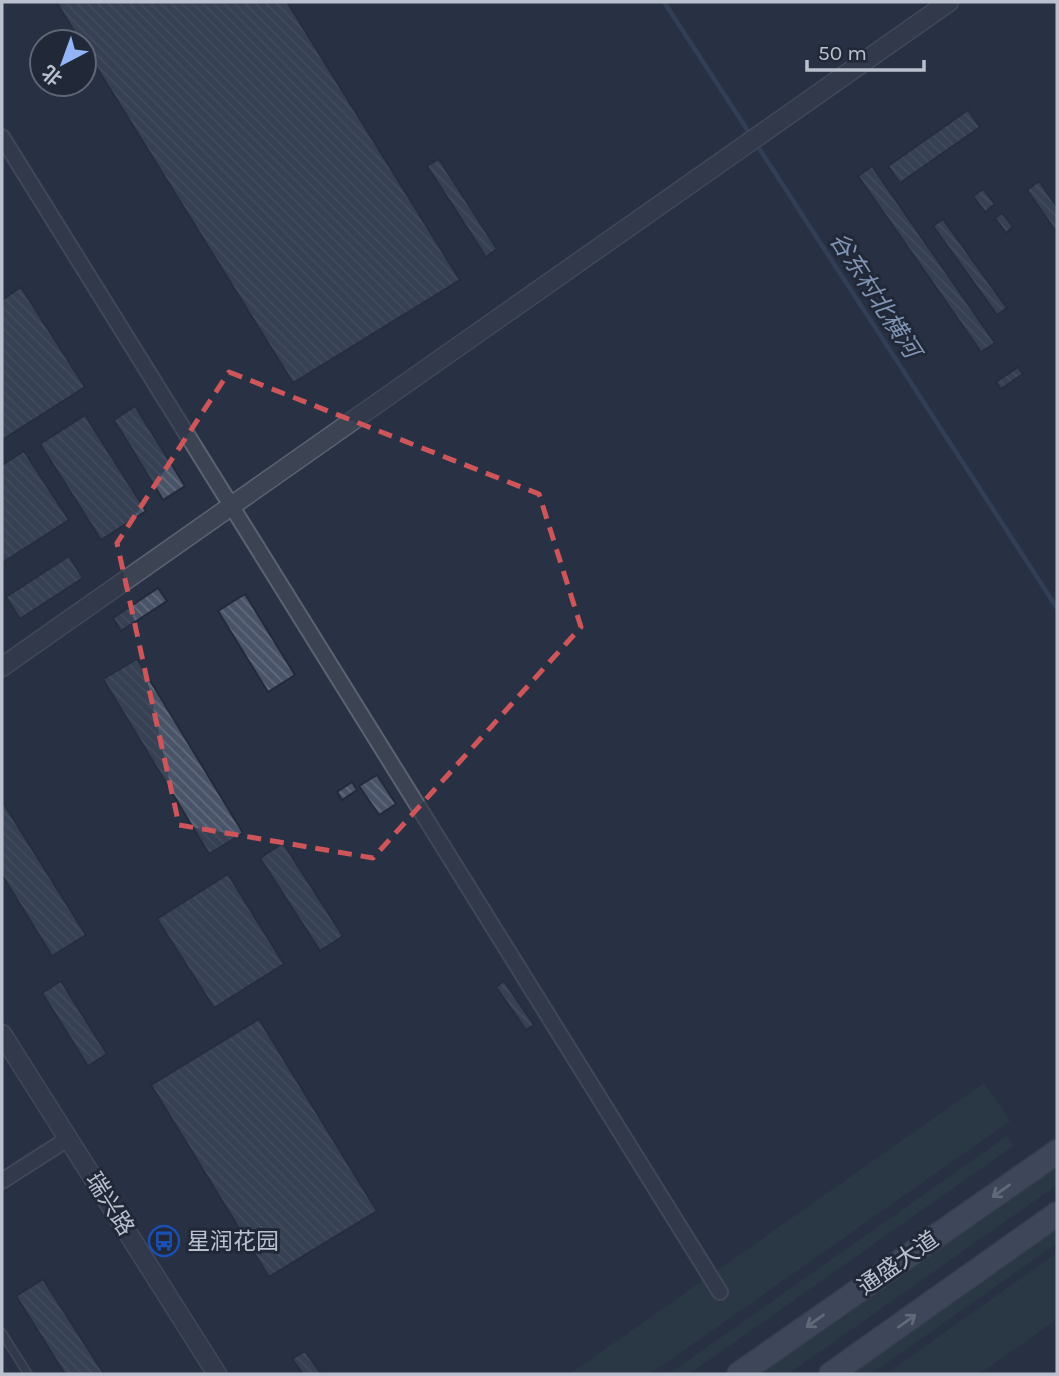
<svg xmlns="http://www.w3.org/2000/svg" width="1059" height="1376" font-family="Karla,'Noto Sans SC',sans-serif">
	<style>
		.grass { fill: #2a4045 }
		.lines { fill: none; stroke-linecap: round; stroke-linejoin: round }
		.stream { stroke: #3e4e6c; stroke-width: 4.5 }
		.building { fill: url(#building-back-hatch); stroke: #232b3b; stroke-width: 2 }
		.service-casing { stroke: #5b6271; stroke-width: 10 }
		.minor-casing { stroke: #5b6271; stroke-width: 18 }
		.tertiary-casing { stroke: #5b6271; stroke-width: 21 }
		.primary-casing { stroke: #464d5d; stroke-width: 26 }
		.service { stroke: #3c4453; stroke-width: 7 }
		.minor { stroke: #3c4453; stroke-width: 14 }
		.tertiary { stroke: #3c4453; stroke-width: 18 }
		.primary { stroke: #5a6373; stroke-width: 23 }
		.oneway { stroke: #a7adbb }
		.marked { fill: none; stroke: #ce565a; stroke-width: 5; stroke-dasharray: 14 9; stroke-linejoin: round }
		.labels { text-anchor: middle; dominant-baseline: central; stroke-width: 6; stroke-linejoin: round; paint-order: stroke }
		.street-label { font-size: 23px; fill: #bac0cd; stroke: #212939 }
		.poi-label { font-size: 23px; fill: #bac0cd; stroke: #212939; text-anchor: start }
		.water-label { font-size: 24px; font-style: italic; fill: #8194b3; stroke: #212939 }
	</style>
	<defs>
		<pattern id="building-back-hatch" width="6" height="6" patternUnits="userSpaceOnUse" patternTransform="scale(1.75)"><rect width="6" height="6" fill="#4a5468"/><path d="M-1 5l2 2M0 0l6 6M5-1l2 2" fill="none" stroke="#626b7c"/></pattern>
	</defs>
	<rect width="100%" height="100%" fill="#283244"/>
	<!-- grass -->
	<path class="grass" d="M 984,1083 L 1010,1121 L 650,1374 L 570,1374 Z
		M 1007,1136 L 1013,1146 L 689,1374 L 669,1374 Z
		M 1057,1160 L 1057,1185 L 788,1374 L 753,1374 Z
		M 1057,1229 L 1057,1243 L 871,1374 L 852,1374 Z
		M 1057,1253 L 1057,1319 L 979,1374 L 886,1374 Z"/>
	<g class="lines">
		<!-- stream -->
		<path class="stream" d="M 664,2 L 750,134
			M 755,142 L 1057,608"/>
	</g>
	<!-- building -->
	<path class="building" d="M 59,2 L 287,2 L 460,280 L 293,383 L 84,47 L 84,42 L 81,42 L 57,3 Z
		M 968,110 L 980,127 L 900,183 L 888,166 Z
		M 439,159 L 497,249 L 486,257 L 427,166 Z
		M 872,166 L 995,343 L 981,352 L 858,176 Z
		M 1039,181 L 1057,207 L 1057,233 L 1027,190 Z
		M 983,189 L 995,204 L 985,212 L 973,196 Z
		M 1002,213 L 1013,227 L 1006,233 L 995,218 Z
		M 943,219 L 1007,308 L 997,315 L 933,226 Z
		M 21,287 L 85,387 L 2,440 L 2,300 Z
		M 1018,367 L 1023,374 L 1001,389 L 996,382 Z
		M 135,406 L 185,486 L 163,500 L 114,420 Z
		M 85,415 L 146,511 L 101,540 L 40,444 Z
		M 24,451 L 69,520 L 2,563 L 2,465 Z
		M 69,556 L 83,578 L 20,619 L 6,597 Z
		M 158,588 L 167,601 L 121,631 L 113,618 Z
		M 245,594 L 295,675 L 268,692 L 218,611 Z
		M 137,659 L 243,833 L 209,854 L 103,679 Z
		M 377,775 L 396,804 L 379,815 L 359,786 Z
		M 352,782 L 357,790 L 342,800 L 337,792 Z
		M 2,801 L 86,935 L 52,956 L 2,875 Z
		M 283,843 L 343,936 L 320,951 L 260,858 Z
		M 228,874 L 284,964 L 214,1008 L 157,919 Z
		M 61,981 L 107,1054 L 88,1066 L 42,993 Z
		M 504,981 L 534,1025 L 526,1030 L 496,987 Z
		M 259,1019 L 377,1211 L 269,1277 L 151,1085 Z
		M 43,1279 L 104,1374 L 65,1374 L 16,1296 Z
		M 305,1351 L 321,1374 L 303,1374 L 292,1359 Z"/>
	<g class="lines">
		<!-- service casing -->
		<g class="service-casing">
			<path id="service" d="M 2,1333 L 28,1374"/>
		</g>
		<!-- minor casing -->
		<g class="minor-casing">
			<path id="minor" d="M 2,137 L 720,1292
				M 2,1181 L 69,1138"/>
		</g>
		<!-- tertiary casing -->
		<g class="tertiary-casing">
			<path id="tertiary" d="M 2,667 L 949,2
				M 2,1034 L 217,1374"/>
		</g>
		<!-- primary casing -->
		<g class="primary-casing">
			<path id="primary" d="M 739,1374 L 1057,1152
				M 831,1374 L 1057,1214"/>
		</g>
		<!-- service -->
		<use href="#service" class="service"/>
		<!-- minor -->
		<use href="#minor" class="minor"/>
		<!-- tertiary -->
		<use href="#tertiary" class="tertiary"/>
		<!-- primary -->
		<use href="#primary" class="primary"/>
	</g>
	<!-- one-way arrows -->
	<defs><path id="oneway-shaft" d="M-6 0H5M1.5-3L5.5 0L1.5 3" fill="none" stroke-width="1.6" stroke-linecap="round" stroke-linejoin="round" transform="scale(1.75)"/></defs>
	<g class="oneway">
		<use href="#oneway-shaft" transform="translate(1001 1191) rotate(145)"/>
		<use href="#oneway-shaft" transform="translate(815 1321) rotate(145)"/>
		<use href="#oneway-shaft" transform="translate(907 1321) rotate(-35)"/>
	</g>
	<!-- marked area -->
	<path d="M0 0H1059V1376H0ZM 229,372 L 539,494 L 581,627 L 373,858 L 179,825 L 117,543 Z" fill="#283244" fill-opacity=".55" fill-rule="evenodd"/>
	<path class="marked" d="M 229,372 L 539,494 L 581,627 L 373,858 L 179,825 L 117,543 Z"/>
	<!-- icons -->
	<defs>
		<g id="bus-ring" transform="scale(1.575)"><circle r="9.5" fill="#212939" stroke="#1a4fb4" stroke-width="1.5"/><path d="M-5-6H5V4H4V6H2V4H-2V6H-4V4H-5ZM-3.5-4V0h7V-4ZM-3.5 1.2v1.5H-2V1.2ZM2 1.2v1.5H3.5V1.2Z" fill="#1a4fb4"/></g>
	</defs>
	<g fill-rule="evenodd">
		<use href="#bus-ring" x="164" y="1241"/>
	</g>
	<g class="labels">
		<!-- street labels -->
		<g class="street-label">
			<text transform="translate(110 1204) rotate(58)">瑞兴路</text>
			<text transform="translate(898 1263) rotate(-35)">通盛大道</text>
		</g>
		<!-- poi labels -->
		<g class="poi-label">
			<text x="187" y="1241">星润花园</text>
		</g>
		<!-- water labels -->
		<g class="water-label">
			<text transform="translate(875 295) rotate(57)">谷东村北横河</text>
		</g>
	</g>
	<!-- border -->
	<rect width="1059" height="1376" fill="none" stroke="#bac0cd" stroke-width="7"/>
	<!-- north arrow -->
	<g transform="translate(63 63) rotate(221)"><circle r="33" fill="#212939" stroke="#5e6574" stroke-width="2"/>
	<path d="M0-5L12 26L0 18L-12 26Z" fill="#93b5f8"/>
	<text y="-10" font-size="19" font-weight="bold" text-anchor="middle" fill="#bac0cd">北</text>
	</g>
	<!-- scale -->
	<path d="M807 60v10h117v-10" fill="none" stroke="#bac0cd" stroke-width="3.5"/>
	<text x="818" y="60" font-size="21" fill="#bac0cd" stroke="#212939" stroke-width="5" paint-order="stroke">50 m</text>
</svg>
